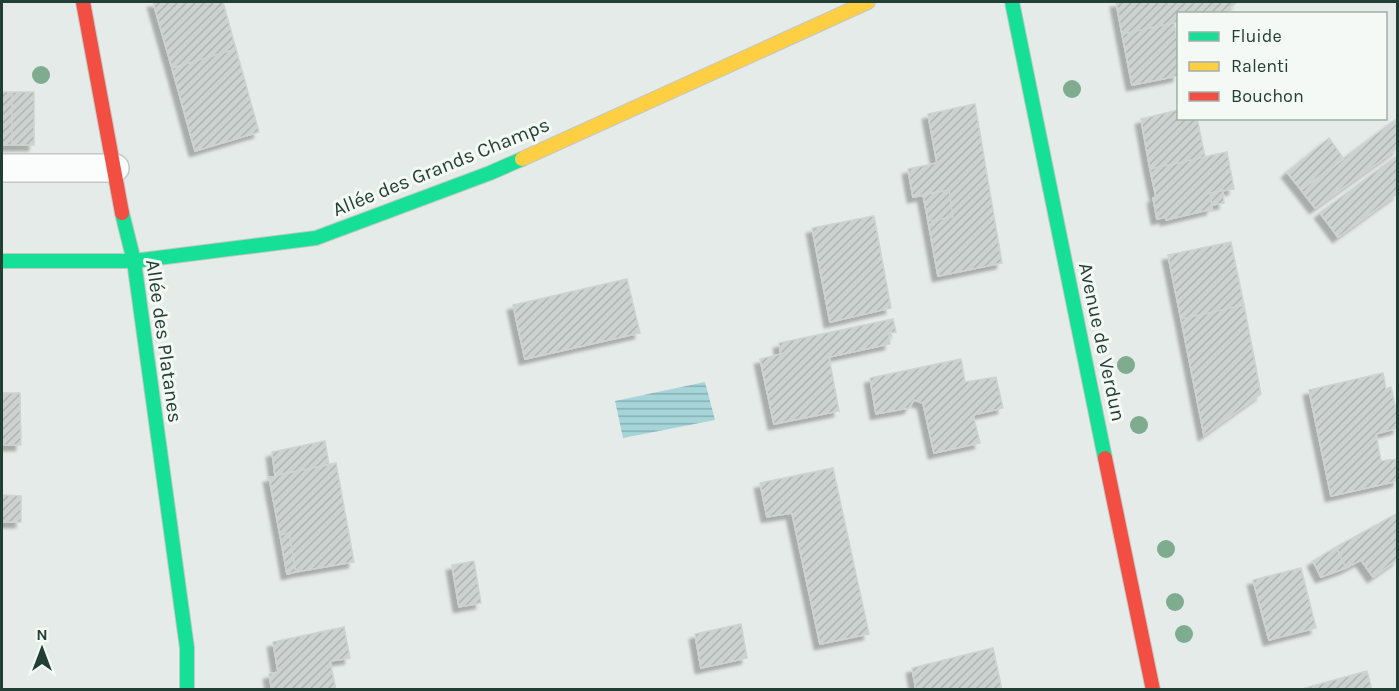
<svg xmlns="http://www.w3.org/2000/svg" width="1399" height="691" font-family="Karla,sans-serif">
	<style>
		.water { fill: url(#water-rules) }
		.building { fill: url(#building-hatch); stroke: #ced4d1; stroke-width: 1.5; filter: url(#shadow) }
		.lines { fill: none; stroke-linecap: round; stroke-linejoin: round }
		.lane-casing { stroke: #c2c8c5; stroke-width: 30 }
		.fast-casing { stroke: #c1c8c5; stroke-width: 16 }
		.slow-casing { stroke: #c1c8c5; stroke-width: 16 }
		.jam-casing { stroke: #c1c8c5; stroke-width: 16 }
		.lane { stroke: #fbfcfc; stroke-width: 27 }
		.fast { stroke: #16e098; stroke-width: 14 }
		.slow { stroke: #ffcf43; stroke-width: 14 }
		.jam { stroke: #f24e42; stroke-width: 14 }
		.tree { fill: #7fab8f }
		.labels { text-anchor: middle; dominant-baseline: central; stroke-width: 6; stroke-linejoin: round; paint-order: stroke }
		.street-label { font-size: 20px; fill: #223f36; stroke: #f4f9f6 }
	</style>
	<defs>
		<pattern id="water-rules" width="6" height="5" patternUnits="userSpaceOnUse" patternTransform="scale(1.5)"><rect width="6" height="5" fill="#a6d5d9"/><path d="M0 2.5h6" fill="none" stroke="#87aeb1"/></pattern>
		<pattern id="building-hatch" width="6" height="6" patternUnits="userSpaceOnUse" patternTransform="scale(1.5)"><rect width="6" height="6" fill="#ccd2cf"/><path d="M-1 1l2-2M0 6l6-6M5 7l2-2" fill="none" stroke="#afb5b2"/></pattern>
		<filter id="shadow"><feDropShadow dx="-5.5" dy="5.5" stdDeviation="1.5" flood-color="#0004"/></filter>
	</defs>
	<rect width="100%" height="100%" fill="#e5ebe8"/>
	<!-- water -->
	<path class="water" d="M 705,382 L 715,420 L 623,438 L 615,401 Z"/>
	<!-- building -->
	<path class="building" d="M 153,2 L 223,2 L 236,49 L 172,68 Z
		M 1116,2 L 1237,2 L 1221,14 L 1178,14 L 1178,22 L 1122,34 Z
		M 1174,23 L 1178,45 L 1178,76 L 1132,85 L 1122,34 Z
		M 236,49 L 259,132 L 195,151 L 172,68 Z
		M 2,92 L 12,92 L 12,145 L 2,145 Z
		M 12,92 L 34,92 L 34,145 L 12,145 Z
		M 975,104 L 1002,263 L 938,276 L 928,221 L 953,217 L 949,190 L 913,197 L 908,169 L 937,163 L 928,114 Z
		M 1178,110 L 1178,118 L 1197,118 L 1205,157 L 1150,169 L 1141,119 Z
		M 1395,120 L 1398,124 L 1398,148 L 1315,208 L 1301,190 Z
		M 1329,138 L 1344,159 L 1301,190 L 1287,172 Z
		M 1227,152 L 1234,189 L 1210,193 L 1212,209 L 1166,220 L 1166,217 L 1157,219 L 1153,198 L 1156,197 L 1150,169 Z
		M 1398,155 L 1398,193 L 1338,237 L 1320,213 Z
		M 949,190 L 953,217 L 928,221 L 923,194 Z
		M 1223,190 L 1224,203 L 1212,205 L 1210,193 Z
		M 874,216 L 891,308 L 830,322 L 812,228 Z
		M 1231,242 L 1244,305 L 1181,319 L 1168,255 Z
		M 627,279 L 640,333 L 525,359 L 513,305 Z
		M 1244,305 L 1261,394 L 1204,435 L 1181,319 Z
		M 893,319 L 896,332 L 889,333 L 890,344 L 829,357 L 839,411 L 774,424 L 760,359 L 781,354 L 779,343 Z
		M 961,359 L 965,382 L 996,377 L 1003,408 L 973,415 L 980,443 L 934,453 L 923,403 L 914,400 L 909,408 L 876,414 L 870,378 Z
		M 1383,373 L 1386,389 L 1391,387 L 1398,419 L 1398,428 L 1376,434 L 1381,461 L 1398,459 L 1398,481 L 1331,496 L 1309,390 Z
		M 2,393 L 20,393 L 21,445 L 2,445 Z
		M 325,441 L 329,465 L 275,475 L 272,452 Z
		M 336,463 L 354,562 L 296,572 L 289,533 L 280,535 L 269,477 Z
		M 833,468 L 869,634 L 820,644 L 792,513 L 767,517 L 760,483 Z
		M 2,495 L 21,496 L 21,522 L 2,522 Z
		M 1398,513 L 1398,559 L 1373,577 L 1361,560 L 1346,568 L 1336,547 Z
		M 289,533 L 296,572 L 287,574 L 280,535 Z
		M 1336,547 L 1346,568 L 1321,577 L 1313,561 Z
		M 474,561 L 481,603 L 459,607 L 452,565 Z
		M 1301,568 L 1316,628 L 1269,640 L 1253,580 Z
		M 741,624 L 747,658 L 701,668 L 695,634 Z
		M 344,627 L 350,658 L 330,661 L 336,690 L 272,690 L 269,674 L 278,672 L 273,642 Z
		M 993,648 L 1002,690 L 916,690 L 912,668 Z
		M 1367,671 L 1372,690 L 1298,690 Z"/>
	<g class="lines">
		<!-- lane casing -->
		<g class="lane-casing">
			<path id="lane" d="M 2,168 L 115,168"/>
		</g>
		<!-- fast casing -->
		<g class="fast-casing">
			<path id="fast" d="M 1012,2 L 1105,458
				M 122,213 L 134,261 L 187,648 L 187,690
				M 2,261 L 134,261 L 316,238 L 490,173 L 522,159"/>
		</g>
		<!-- slow casing -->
		<g class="slow-casing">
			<path id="slow" d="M 522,159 L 868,2"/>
		</g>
		<!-- jam casing -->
		<g class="jam-casing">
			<path id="jam" d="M 83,2 L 122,213
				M 1105,458 L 1153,690"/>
		</g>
		<!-- lane -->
		<use href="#lane" class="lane"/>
		<!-- fast -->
		<use href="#fast" class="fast"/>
		<!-- slow -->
		<use href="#slow" class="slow"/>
		<!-- jam -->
		<use href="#jam" class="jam"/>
	</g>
	<!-- trees -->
	<g class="tree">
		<circle cx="41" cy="75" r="9"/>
		<circle cx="1072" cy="89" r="9"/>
		<circle cx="1126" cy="365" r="9"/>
		<circle cx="1139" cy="425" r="9"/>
		<circle cx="1166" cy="549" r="9"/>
		<circle cx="1175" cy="602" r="9"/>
		<circle cx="1184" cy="634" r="9"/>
	</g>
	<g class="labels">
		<!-- street labels -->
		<g class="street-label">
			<text transform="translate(441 167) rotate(-22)">Allée des Grands Champs</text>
			<text transform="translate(164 341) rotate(82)">Allée des Platanes</text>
			<text transform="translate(1102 342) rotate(78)">Avenue de Verdun</text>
		</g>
	</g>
	<!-- border -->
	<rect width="1399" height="691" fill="none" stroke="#223f36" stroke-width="6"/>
	<!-- legend -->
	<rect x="1177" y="12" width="210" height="108" fill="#f4f9f6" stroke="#a0afa9" stroke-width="1.5"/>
	<rect x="1189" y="32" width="30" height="9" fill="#16e098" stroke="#a0afa9" stroke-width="1.5"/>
	<text x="1231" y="42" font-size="18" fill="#223f36">Fluide</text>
	<rect x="1189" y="62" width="30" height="9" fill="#ffcf43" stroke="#a0afa9" stroke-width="1.5"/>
	<text x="1231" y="72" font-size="18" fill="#223f36">Ralenti</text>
	<rect x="1189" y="92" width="30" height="9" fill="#f24e42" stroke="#a0afa9" stroke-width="1.5"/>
	<text x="1231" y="102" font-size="18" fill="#223f36">Bouchon</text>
	<!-- north arrow -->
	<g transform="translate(42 649)" stroke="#f4f9f6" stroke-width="4.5" paint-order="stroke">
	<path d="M0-4.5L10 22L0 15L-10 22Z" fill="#223f36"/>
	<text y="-9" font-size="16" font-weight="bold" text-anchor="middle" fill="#223f36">N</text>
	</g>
</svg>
